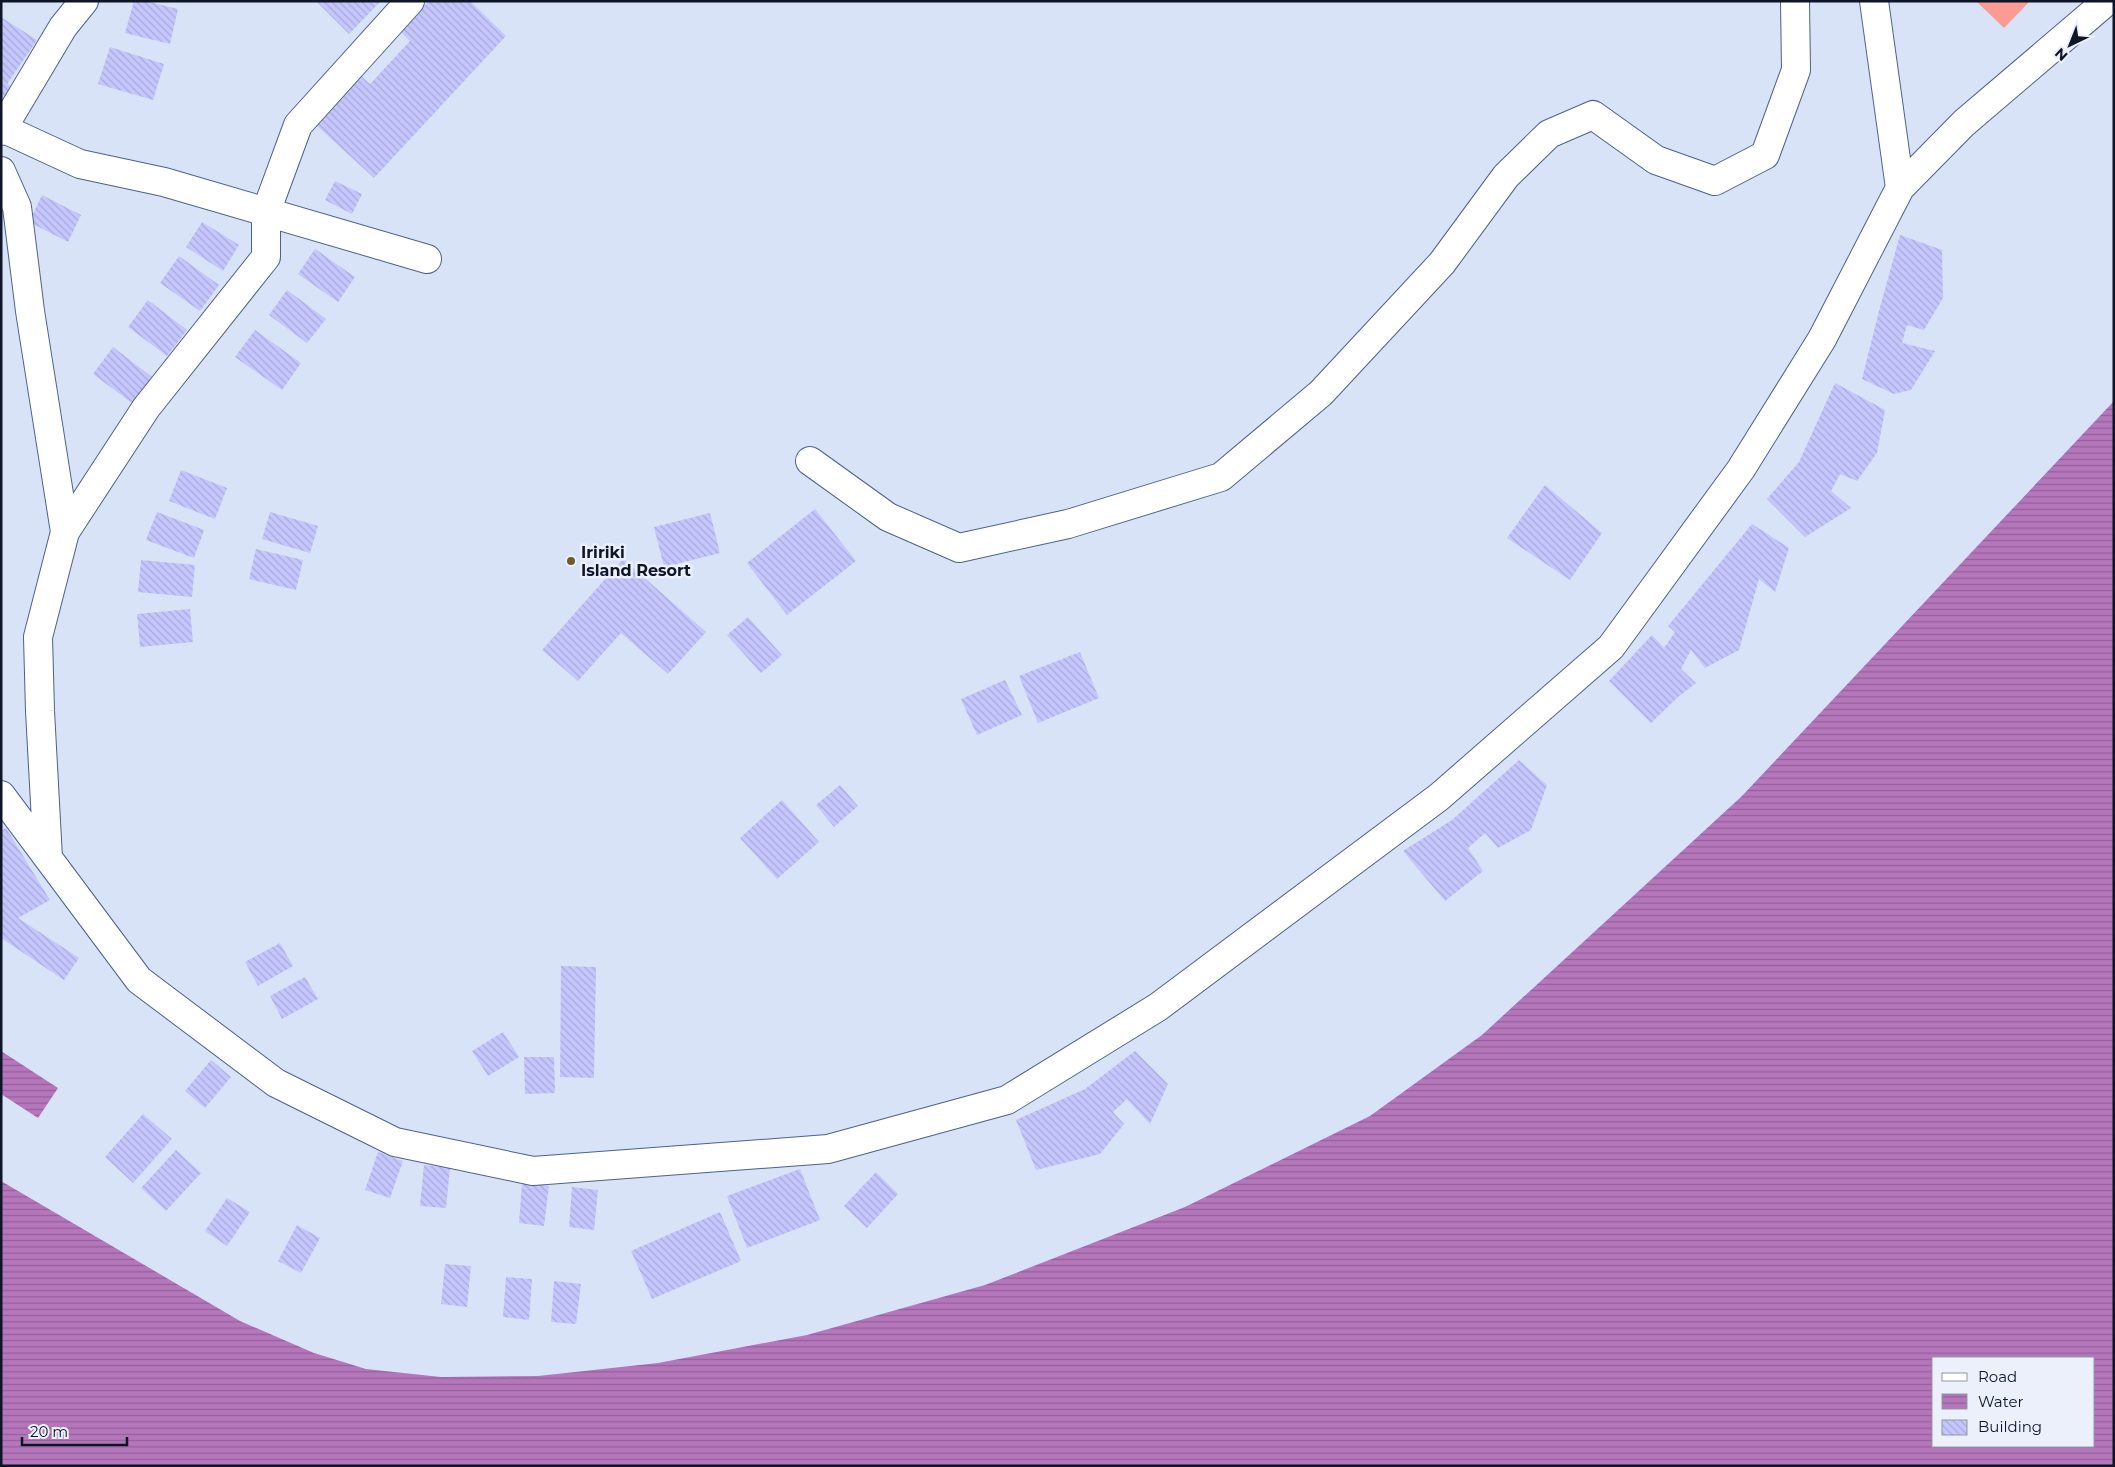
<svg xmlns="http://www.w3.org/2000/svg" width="2115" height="1467" font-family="Montserrat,sans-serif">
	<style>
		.park { fill: #fc9a94 }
		.water { fill: url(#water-rules); fill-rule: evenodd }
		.building { fill: url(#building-back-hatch) }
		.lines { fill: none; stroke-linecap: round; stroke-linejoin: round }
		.minor-casing { stroke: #4b618d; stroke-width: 30 }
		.minor { stroke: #fff; stroke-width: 28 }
		.poi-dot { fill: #715a2a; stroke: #ebf0fb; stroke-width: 2 }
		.labels { text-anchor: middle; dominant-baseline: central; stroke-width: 5; stroke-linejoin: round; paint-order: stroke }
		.poi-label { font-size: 16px; font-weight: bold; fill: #0d1527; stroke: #ebf0fb; text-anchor: start }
	</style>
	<defs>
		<pattern id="water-rules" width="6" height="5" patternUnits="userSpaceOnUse" patternTransform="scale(1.25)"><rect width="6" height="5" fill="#b576bb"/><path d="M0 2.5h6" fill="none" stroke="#926098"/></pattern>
		<pattern id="building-back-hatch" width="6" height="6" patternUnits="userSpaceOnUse" patternTransform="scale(1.25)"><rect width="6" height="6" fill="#c5c6fd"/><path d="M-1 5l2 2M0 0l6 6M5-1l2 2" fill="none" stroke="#a8a9d9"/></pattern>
	</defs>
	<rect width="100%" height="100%" fill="#d9e3f8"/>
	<!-- park -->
	<path class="park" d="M 1976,1 L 2030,1 L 2004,28 Z"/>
	<!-- water -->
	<path class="water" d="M 2114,401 L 2114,1466 L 1,1466 L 1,1181 L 240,1321 L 314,1353 L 366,1369 L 441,1377 L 538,1376 L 658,1363 L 807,1335 L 985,1285 L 1185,1207 L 1370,1116 L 1482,1035 L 1742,796 ZM 1934,1358 L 2094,1358 L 2094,1446 L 1934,1446 Z
		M 1,1051 L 58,1088 L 38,1118 L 1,1094 Z"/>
	<!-- building -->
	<path class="building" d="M 134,1 L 145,1 L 178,9 L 170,44 L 125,33 Z
		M 316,1 L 381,1 L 349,34 Z
		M 429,1 L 470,1 L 506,36 L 374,178 L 314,123 L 359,74 L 370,84 L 410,41 L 401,32 Z
		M 1,17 L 37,40 L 7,84 L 13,88 L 1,106 Z
		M 110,47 L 164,64 L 153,100 L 98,84 Z
		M 335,181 L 362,194 L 352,214 L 325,200 Z
		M 42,195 L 81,215 L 68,242 L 29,222 Z
		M 202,222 L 239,245 L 223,271 L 186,247 Z
		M 1900,235 L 1942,250 L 1943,298 L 1924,330 L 1907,325 L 1902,343 L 1935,351 L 1911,390 L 1894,394 L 1862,379 L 1879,311 Z
		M 315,249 L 355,277 L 338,302 L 298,274 Z
		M 179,256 L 219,285 L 200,311 L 160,283 Z
		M 287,290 L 326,319 L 307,343 L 269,315 Z
		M 148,300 L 187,330 L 167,356 L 128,327 Z
		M 255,330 L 301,363 L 282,390 L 235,357 Z
		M 113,347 L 152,377 L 132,403 L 93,374 Z
		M 1835,383 L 1885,410 L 1877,453 L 1857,481 L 1840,474 L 1831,491 L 1851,508 L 1805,537 L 1767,499 L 1799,462 Z
		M 181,470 L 227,488 L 215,519 L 169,501 Z
		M 1545,485 L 1602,533 L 1570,580 L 1507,538 Z
		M 815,509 L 856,561 L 787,615 L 747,563 Z
		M 157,512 L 204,530 L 194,558 L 146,540 Z
		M 270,512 L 318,526 L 310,553 L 262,539 Z
		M 710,513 L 720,553 L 664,567 L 654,527 Z
		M 1752,524 L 1789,548 L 1775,592 L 1759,579 L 1739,650 L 1705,668 L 1691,650 L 1681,669 L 1696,683 L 1678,697 L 1651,723 L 1609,681 L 1652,635 L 1664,648 L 1675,632 L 1668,626 Z
		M 256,549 L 303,560 L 296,590 L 249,579 Z
		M 623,559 L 706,632 L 668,674 L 621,633 L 578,681 L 542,650 Z
		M 141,560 L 195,565 L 192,597 L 138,592 Z
		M 190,609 L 193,642 L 140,647 L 137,614 Z
		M 748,617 L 782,655 L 761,673 L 727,635 Z
		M 1080,652 L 1099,698 L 1038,723 L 1019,676 Z
		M 1005,680 L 1022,715 L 977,735 L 961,699 Z
		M 1519,760 L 1547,785 L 1531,830 L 1498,848 L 1485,833 L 1468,848 L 1483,871 L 1445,901 L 1403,851 L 1452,820 Z
		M 840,785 L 858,806 L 834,827 L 816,805 Z
		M 782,800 L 819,842 L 777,879 L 740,838 Z
		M 6,828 L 50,900 L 18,918 L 79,958 L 64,980 L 1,938 L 1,830 Z
		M 280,943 L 293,966 L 258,986 L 245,962 Z
		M 561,966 L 596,967 L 594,1078 L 560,1077 Z
		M 305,977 L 318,999 L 282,1019 L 270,996 Z
		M 503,1032 L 519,1057 L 488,1076 L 472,1051 Z
		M 1135,1051 L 1168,1084 L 1150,1124 L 1127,1099 L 1113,1112 L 1124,1124 L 1100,1154 L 1036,1170 L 1016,1120 L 1085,1089 Z
		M 524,1057 L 554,1057 L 555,1093 L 525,1094 Z
		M 211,1060 L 231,1077 L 205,1108 L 185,1091 Z
		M 143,1114 L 172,1139 L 133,1183 L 105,1157 Z
		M 176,1150 L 201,1173 L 166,1211 L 141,1188 Z
		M 378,1152 L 403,1161 L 390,1198 L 365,1190 Z
		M 424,1165 L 450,1168 L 446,1208 L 420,1206 Z
		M 800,1169 L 820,1220 L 747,1248 L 727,1196 Z
		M 876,1172 L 898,1194 L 867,1228 L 844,1206 Z
		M 522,1183 L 549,1186 L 544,1226 L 519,1223 Z
		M 572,1187 L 598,1190 L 594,1230 L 569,1227 Z
		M 227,1198 L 250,1212 L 227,1246 L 205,1231 Z
		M 720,1212 L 741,1261 L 652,1299 L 631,1251 Z
		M 297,1225 L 320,1238 L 301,1273 L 278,1261 Z
		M 445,1264 L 471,1266 L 467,1307 L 441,1304 Z
		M 506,1277 L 532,1279 L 529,1320 L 503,1317 Z
		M 554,1281 L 581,1284 L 576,1324 L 551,1322 Z"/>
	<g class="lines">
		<!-- minor casing -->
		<g class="minor-casing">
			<path id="minor" d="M 410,1 L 298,125 L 266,212 L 266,257 L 146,408 L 65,532 L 38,637 L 40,711 L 48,858 L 139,980 L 276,1083 L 395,1142 L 533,1171 L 828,1149 L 1007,1100 L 1158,1007 L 1439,797 L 1611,647 L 1741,469 L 1822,339 L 1900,188 L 1964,123 L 2107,1
				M 1874,1 L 1900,188
				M 2,128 L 80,164 L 164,182 L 427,259
				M 1,131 L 63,27 L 84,1
				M 1,171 L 17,207 L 30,311 L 65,532
				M 810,461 L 888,517 L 959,548 L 1068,524 L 1221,477 L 1321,393 L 1442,263 L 1506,176 L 1549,134 L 1593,115 L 1656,160 L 1715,181 L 1765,155 L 1796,70 L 1795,1
				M 1,795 L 48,858"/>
		</g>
		<!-- minor -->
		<use href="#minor" class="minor"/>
	</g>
	<!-- markers -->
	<circle class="poi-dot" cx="571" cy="561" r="5"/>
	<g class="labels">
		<!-- poi labels -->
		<g class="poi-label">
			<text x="581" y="552">Iririki<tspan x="581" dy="18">Island Resort</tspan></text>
		</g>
	</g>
	<!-- border -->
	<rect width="2115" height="1467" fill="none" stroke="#0d1527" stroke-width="5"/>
	<!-- legend -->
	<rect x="1932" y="1357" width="162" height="90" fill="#ebf0fb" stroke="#9298a6"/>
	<rect x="1942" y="1373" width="25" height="8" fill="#ffffff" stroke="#9298a6"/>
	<text x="1978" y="1382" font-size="15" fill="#0d1527">Road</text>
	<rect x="1942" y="1394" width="25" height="15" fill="url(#water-rules)" stroke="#9298a6"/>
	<text x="1978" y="1407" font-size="15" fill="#0d1527">Water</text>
	<rect x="1942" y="1420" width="25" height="15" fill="url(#building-back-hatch)" stroke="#9298a6"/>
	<text x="1978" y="1432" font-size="15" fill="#0d1527">Building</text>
	<!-- north arrow -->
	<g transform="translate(2070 45) rotate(223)" stroke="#ebf0fb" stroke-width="4" paint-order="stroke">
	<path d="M0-4L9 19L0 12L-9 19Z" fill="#0d1527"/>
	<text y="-8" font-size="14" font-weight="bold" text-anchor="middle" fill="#0d1527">N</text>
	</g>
	<!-- scale -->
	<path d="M22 1437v8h105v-8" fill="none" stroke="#0d1527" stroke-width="2.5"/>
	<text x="30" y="1437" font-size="15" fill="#0d1527" stroke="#ebf0fb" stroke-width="4" paint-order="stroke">20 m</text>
</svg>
